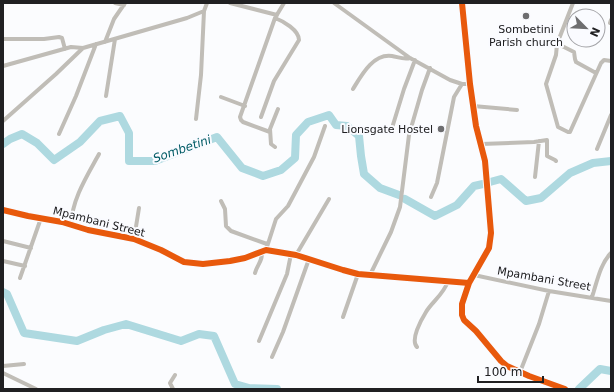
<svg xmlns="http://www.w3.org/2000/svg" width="614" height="392" font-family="'DejaVu Sans',sans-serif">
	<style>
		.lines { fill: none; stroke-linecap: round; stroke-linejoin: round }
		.river { stroke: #aed9e0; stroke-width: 8 }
		.minor { stroke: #c0bdb7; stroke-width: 4 }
		.cycleway-casing { stroke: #fafbff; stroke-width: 8 }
		.cycleway { stroke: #e8590c; stroke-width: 6 }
		.poi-dot { fill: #6d6d6f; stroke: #fafbff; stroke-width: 1.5 }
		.labels { text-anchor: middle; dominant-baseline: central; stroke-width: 4; stroke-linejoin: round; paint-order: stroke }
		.poi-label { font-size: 11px; fill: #202022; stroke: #fafbff }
		.street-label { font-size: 11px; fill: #202022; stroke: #fafbff }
		.water-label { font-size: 12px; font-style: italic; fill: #005b65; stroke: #fafbff }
	</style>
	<rect width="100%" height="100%" fill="#fbfcfe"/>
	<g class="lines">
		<!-- river -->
		<path class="river" d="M 3,144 L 10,139 L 22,134 L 37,143 L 54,160 L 80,142 L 100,121 L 120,116 L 129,133 L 129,161 L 155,161 L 217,137 L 242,168 L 263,176 L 281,170 L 295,158 L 296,135 L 308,122 L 329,115 L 336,125 L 347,126 L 359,136 L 361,156 L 364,174 L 380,188 L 399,195
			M 490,182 L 501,179 L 526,201 L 541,198 L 570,173 L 593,163 L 611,161
			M 405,199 L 435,216 L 457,205 L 474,186 L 483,184
			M 3,292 L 7,294 L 24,333 L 77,341 L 104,330 L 126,324 L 181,341 L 199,334 L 214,336 L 235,384 L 249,388 L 277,389
			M 579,389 L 600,369 L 611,371"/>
		<!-- minor -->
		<path class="minor" d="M 115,3 L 124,5
			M 230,3 L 277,15
			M 334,3 L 410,58 L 450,80 L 462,84 L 470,84
			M 462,3 L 470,84 L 476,126 L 485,161 L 491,233 L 489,248 L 469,283 L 462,304 L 462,315 L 464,320 L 476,331 L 501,361 L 507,366 L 529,376 L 565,389
			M 573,3 L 557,44 L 556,55 L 546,84 L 558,127 L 568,132 L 570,132 L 601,63 L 604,60 L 611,61
			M 610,23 L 611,20
			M 3,39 L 44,39 L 59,37 L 62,38 L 65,49
			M 105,42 L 114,19 L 125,3
			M 558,44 L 574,52 L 575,59 L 576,62 L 596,73
			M 3,66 L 71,47 L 83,48
			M 353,89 C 361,76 373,53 392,56 C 398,57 404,60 410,58
			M 106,96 L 115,39
			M 221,97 L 245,106
			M 473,106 L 517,110
			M 261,117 L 274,81 L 299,40 C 299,30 283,21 275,18
			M 196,119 L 201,75 L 204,11 L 207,3
			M 3,121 L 56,74 L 83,48 L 187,18 L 204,11
			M 392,128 L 404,89 L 415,60
			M 270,132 L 243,122 L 241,120 L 240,117 L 275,18 L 284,3
			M 59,134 L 76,96 L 96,44
			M 481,144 L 534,142 L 547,140 L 547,156 L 555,160 L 556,161
			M 275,147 L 271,144 L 270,129 L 278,109
			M 597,149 L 611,115
			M 535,177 L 539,141
			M 431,197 L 437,183 L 454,97 L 462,84
			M 221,201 L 225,209 L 226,226 L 231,231 L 267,244
			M 3,210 L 28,216 L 62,222 L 88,230 L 134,239 L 161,250 L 184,262 L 203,264 L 230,261 L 245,258 L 266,250 L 296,255 L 343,270 L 358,274 L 469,283
			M 71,225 C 72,199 87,176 99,154
			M 134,239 L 139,208
			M 3,241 L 31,248
			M 266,250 L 276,219 L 288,206 L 314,157 L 325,126
			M 296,255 L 329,199
			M 3,261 L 25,266
			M 255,273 C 257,265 264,259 261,252
			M 370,275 L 391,232 L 400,207 L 409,135 L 422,90 L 430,68
			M 474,275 L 549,291 L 611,301
			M 20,278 L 41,218
			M 592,297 C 597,282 600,264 611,253
			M 343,317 L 358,274
			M 259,341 L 287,274 L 291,254
			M 417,347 C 410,340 421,320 426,312 C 432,302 444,294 448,281
			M 272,357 L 283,332 L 309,259
			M 3,366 L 24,364
			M 520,372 L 539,324 L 549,291
			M 3,373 L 36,389
			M 173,389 L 170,383 L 175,375"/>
		<!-- cycleway casing -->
		<g class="cycleway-casing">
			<path id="cycleway" d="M 462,3 L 470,84 L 476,126 L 485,161 L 491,233 L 489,248 L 469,283 L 462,304 L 462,315 L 464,320 L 476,331 L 501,361 L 507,366 L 529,376 L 565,389
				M 3,210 L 28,216 L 62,222 L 88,230 L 134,239 L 161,250 L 184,262 L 203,264 L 230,261 L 245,258 L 266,250 L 296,255 L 343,270 L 358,274 L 469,283"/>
		</g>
		<!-- cycleway -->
		<use href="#cycleway" class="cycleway"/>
	</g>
	<!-- markers -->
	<g class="poi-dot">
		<circle cx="526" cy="16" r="4"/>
		<circle cx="441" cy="129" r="4"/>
	</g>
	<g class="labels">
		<!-- poi labels -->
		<g class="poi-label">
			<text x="526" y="29">Sombetini<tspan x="526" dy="13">Parish church</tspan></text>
			<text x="433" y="129" text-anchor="end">Lionsgate Hostel</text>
		</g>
		<!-- street labels -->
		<g class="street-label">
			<text transform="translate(99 222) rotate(14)">Mpambani Street</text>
			<text transform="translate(544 279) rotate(10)">Mpambani Street</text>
		</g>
		<!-- water labels -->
		<g class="water-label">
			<text transform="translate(182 149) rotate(-19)">Sombetini</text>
		</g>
	</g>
	<!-- border -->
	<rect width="614" height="392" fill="none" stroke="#202022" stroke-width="8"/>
	<!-- north arrow -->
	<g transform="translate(586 28) rotate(114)"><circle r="19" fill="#fafbff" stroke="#a3a3a7"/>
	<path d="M0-3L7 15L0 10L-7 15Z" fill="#6d6d6f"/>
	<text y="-6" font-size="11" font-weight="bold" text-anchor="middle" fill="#202022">N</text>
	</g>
	<!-- scale -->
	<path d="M478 376v6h65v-6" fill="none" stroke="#202022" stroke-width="2"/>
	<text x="484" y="376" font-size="12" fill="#202022" stroke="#fafbff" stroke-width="3" paint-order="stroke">100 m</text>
</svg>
